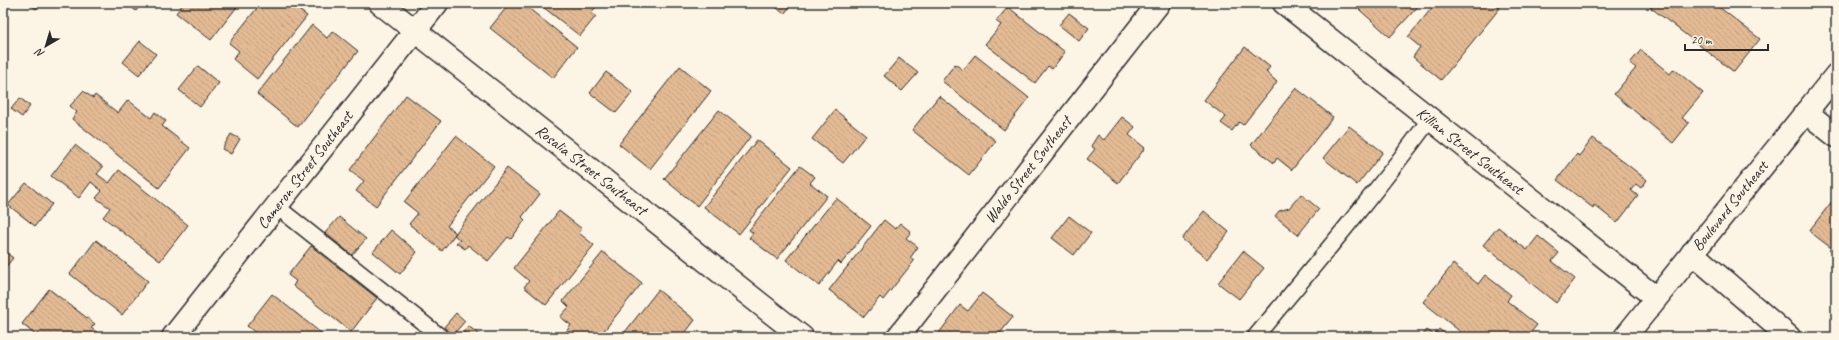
<svg xmlns="http://www.w3.org/2000/svg" width="1839" height="340" font-family="Caveat,sans-serif">
	<style>
		.building { fill: url(#building-back-hatch); stroke: #2b2b2b }
		.lines { fill: none; stroke-linecap: round; stroke-linejoin: round }
		.lane-casing { stroke: #2b2b2b; stroke-width: 18 }
		.street-casing { stroke: #2b2b2b; stroke-width: 25 }
		.secondary-casing { stroke: #2b2b2b; stroke-width: 25 }
		.lane { stroke: #fcf5e5; stroke-width: 15 }
		.street { stroke: #fcf5e5; stroke-width: 22 }
		.secondary { stroke: #fcf5e5; stroke-width: 22 }
		.labels { text-anchor: middle; dominant-baseline: central; stroke-width: 4; stroke-linejoin: round; paint-order: stroke }
		.street-label { font-size: 16px; fill: #2b2b2b; stroke: #fcf5e5 }
	</style>
	<defs>
		<pattern id="building-back-hatch" width="6" height="6" patternUnits="userSpaceOnUse"><rect width="6" height="6" fill="#e3ba93"/><path d="M-1 5l2 2M0 0l6 6M5-1l2 2" fill="none" stroke="#c3a07f"/></pattern>
	</defs>
	<rect width="100%" height="100%" fill="#fcf5e5"/>
	<filter id="ink" filterUnits="userSpaceOnUse"><feTurbulence type="fractalNoise" baseFrequency=".025" numOctaves="2"/><feDisplacementMap in="SourceGraphic" scale="8" xChannelSelector="R" yChannelSelector="G"/><feConvolveMatrix kernelMatrix="1 2 1 2 8 2 1 2 1" color-interpolation-filters="sRGB"/></filter>
	<g filter="url(#ink)">
		<!-- building -->
		<path class="building" d="M 28,3 L 41,3 L 36,9 Z
			M 126,3 L 142,3 L 136,11 Z
			M 184,3 L 240,3 L 211,40 L 176,13 Z
			M 261,3 L 290,3 L 307,16 L 257,79 L 233,59 L 239,51 L 229,43 Z
			M 510,3 L 522,3 L 577,47 L 553,78 L 490,28 Z
			M 538,3 L 599,3 L 591,13 L 596,16 L 580,36 Z
			M 771,3 L 793,3 L 784,14 Z
			M 1352,3 L 1421,3 L 1390,37 Z
			M 1436,3 L 1493,3 L 1500,8 L 1441,80 L 1413,57 L 1420,47 L 1408,37 Z
			M 1654,3 L 1678,3 L 1685,8 L 1689,3 L 1714,3 L 1760,39 L 1734,72 L 1650,7 Z
			M 1008,7 L 1065,52 L 1052,69 L 1048,66 L 1035,83 L 985,44 L 1001,25 L 996,21 Z
			M 1069,13 L 1089,28 L 1079,41 L 1059,25 Z
			M 312,25 L 327,38 L 333,31 L 358,51 L 298,127 L 257,94 Z
			M 140,41 L 156,54 L 139,75 L 123,62 Z
			M 1245,47 L 1270,67 L 1266,72 L 1277,82 L 1243,125 L 1239,122 L 1232,131 L 1221,123 L 1226,117 L 1204,100 Z
			M 1641,50 L 1670,74 L 1674,69 L 1703,93 L 1682,118 L 1689,123 L 1673,143 L 1614,94 L 1636,68 L 1630,63 Z
			M 975,55 L 1029,98 L 1004,130 L 942,81 L 955,64 L 963,70 Z
			M 899,58 L 918,73 L 902,91 L 884,76 Z
			M 198,66 L 219,83 L 200,107 L 179,90 Z
			M 680,66 L 711,91 L 650,169 L 619,144 Z
			M 606,72 L 633,92 L 616,113 L 590,93 Z
			M 1296,88 L 1333,117 L 1292,170 L 1277,158 L 1274,163 L 1251,145 Z
			M 83,91 L 93,98 L 95,95 L 118,113 L 128,100 L 151,118 L 155,112 L 166,121 L 162,126 L 190,148 L 159,188 L 72,119 L 77,112 L 70,106 Z
			M 406,95 L 441,121 L 376,206 L 356,191 L 364,181 L 350,170 Z
			M 939,96 L 996,141 L 969,175 L 912,130 Z
			M 20,98 L 30,106 L 22,117 L 11,109 Z
			M 719,110 L 751,136 L 697,206 L 664,179 Z
			M 835,110 L 866,135 L 843,163 L 812,139 Z
			M 1122,117 L 1135,127 L 1129,135 L 1145,148 L 1118,183 L 1087,159 L 1095,149 L 1091,146 L 1098,135 L 1104,140 Z
			M 1349,126 L 1383,152 L 1357,185 L 1323,158 Z
			M 231,134 L 240,139 L 231,154 L 222,149 Z
			M 456,136 L 494,166 L 447,226 L 456,233 L 442,251 L 409,224 L 418,213 L 404,202 Z
			M 1593,138 L 1647,180 L 1641,188 L 1636,184 L 1631,190 L 1638,196 L 1617,223 L 1594,205 L 1593,208 L 1557,180 L 1577,154 L 1579,156 Z
			M 757,140 L 792,167 L 739,234 L 704,207 Z
			M 75,145 L 103,167 L 97,174 L 109,183 L 119,170 L 188,225 L 160,261 L 103,217 L 110,208 L 96,198 L 102,191 L 91,182 L 79,198 L 51,176 Z
			M 800,166 L 815,177 L 810,183 L 827,196 L 777,259 L 749,238 L 753,233 L 749,230 Z
			M 507,168 L 540,194 L 522,217 L 525,220 L 511,239 L 508,237 L 488,261 L 468,245 L 465,249 L 456,243 L 460,240 L 454,235 Z
			M 26,183 L 52,204 L 35,226 L 8,205 Z
			M 1301,194 L 1319,209 L 1298,235 L 1275,216 L 1279,211 L 1289,208 Z
			M 1836,196 L 1836,255 L 1829,250 L 1831,248 L 1809,231 Z
			M 836,198 L 871,226 L 841,264 L 838,261 L 819,286 L 786,260 Z
			M 559,211 L 582,229 L 579,233 L 594,245 L 546,305 L 524,287 L 529,281 L 514,268 Z
			M 1204,211 L 1229,232 L 1207,259 L 1182,239 Z
			M 1069,216 L 1091,233 L 1074,255 L 1052,238 Z
			M 339,217 L 366,239 L 352,255 L 325,233 Z
			M 884,220 L 895,229 L 900,223 L 911,232 L 906,238 L 918,247 L 910,258 L 914,261 L 883,300 L 880,297 L 864,317 L 829,290 Z
			M 1498,227 L 1527,250 L 1538,236 L 1559,253 L 1552,261 L 1575,279 L 1556,303 L 1483,245 Z
			M 391,230 L 417,252 L 400,274 L 373,252 Z
			M 96,240 L 148,281 L 122,315 L 70,274 Z
			M 311,246 L 377,298 L 351,332 L 293,286 L 296,281 L 288,275 Z
			M 3,250 L 13,258 L 4,269 L 3,268 Z
			M 1243,251 L 1264,268 L 1239,299 L 1218,283 Z
			M 603,252 L 642,283 L 599,337 L 562,337 L 571,325 L 560,317 L 569,307 L 563,301 Z
			M 1453,264 L 1478,284 L 1485,275 L 1511,295 L 1507,301 L 1537,325 L 1527,337 L 1467,337 L 1423,302 Z
			M 49,289 L 95,324 L 91,328 L 98,333 L 94,337 L 38,337 L 22,324 Z
			M 658,290 L 695,320 L 682,337 L 621,337 Z
			M 982,293 L 1013,317 L 997,337 L 936,337 L 960,305 L 968,311 Z
			M 272,294 L 326,337 L 261,337 L 247,326 Z
			M 456,313 L 465,321 L 453,335 L 444,327 Z
			M 468,326 L 483,337 L 461,336 Z
			M 1439,329 L 1449,337 L 1421,337 L 1427,330 L 1434,335 Z"/>
		<g class="lines">
			<!-- lane casing -->
			<g class="lane-casing">
				<path id="lane" d="M 276,206 L 441,337
					M 1255,337 C 1315,265 1375,194 1430,119"/>
			</g>
			<!-- street casing -->
			<g class="street-casing">
				<path id="street" d="M 380,3 L 802,337
					M 1284,3 L 1656,298
					M 1806,112 L 1836,136
					M 1692,253 L 1789,337
					M 173,337 L 437,3
					M 898,337 L 1159,3"/>
			</g>
			<!-- secondary casing -->
			<g class="secondary-casing">
				<path id="secondary" d="M 1625,337 L 1836,75"/>
			</g>
			<!-- lane -->
			<use href="#lane" class="lane"/>
			<!-- street -->
			<use href="#street" class="street"/>
			<!-- secondary -->
			<use href="#secondary" class="secondary"/>
		</g>
	</g>
	<g class="labels">
		<!-- street labels -->
		<g class="street-label">
			<text transform="translate(1470 151) rotate(38)">Killian Street Southeast</text>
			<text transform="translate(305 170) rotate(-52)">Cameron Street Southeast</text>
			<text transform="translate(591 170) rotate(38)">Rosalia Street Southeast</text>
			<text transform="translate(1028 170) rotate(-52)">Waldo Street Southeast</text>
			<text transform="translate(1730 206) rotate(-51)">Boulevard Southeast</text>
		</g>
	</g>
	<!-- margin -->
	<rect width="1839" height="340" fill="none" stroke="#fcf5e5" stroke-width="16"/>
	<rect x="8" y="8" width="1823" height="324" fill="none" stroke="#2b2b2b" stroke-width="1.5" filter="url(#ink)"/>
	<!-- north arrow -->
	<g transform="translate(46 46) rotate(218)" stroke="#fcf5e5" stroke-width="3" paint-order="stroke">
	<path d="M0-3L7 15L0 10L-7 15Z" fill="#2b2b2b"/>
	<text y="-6" font-size="11" font-weight="bold" text-anchor="middle" fill="#2b2b2b">N</text>
	</g>
	<!-- scale -->
	<path d="M1685 44v6h83v-6" fill="none" stroke="#2b2b2b" stroke-width="2"/>
	<text x="1691" y="44" font-size="12" fill="#2b2b2b" stroke="#fcf5e5" stroke-width="3" paint-order="stroke">20 m</text>
</svg>
